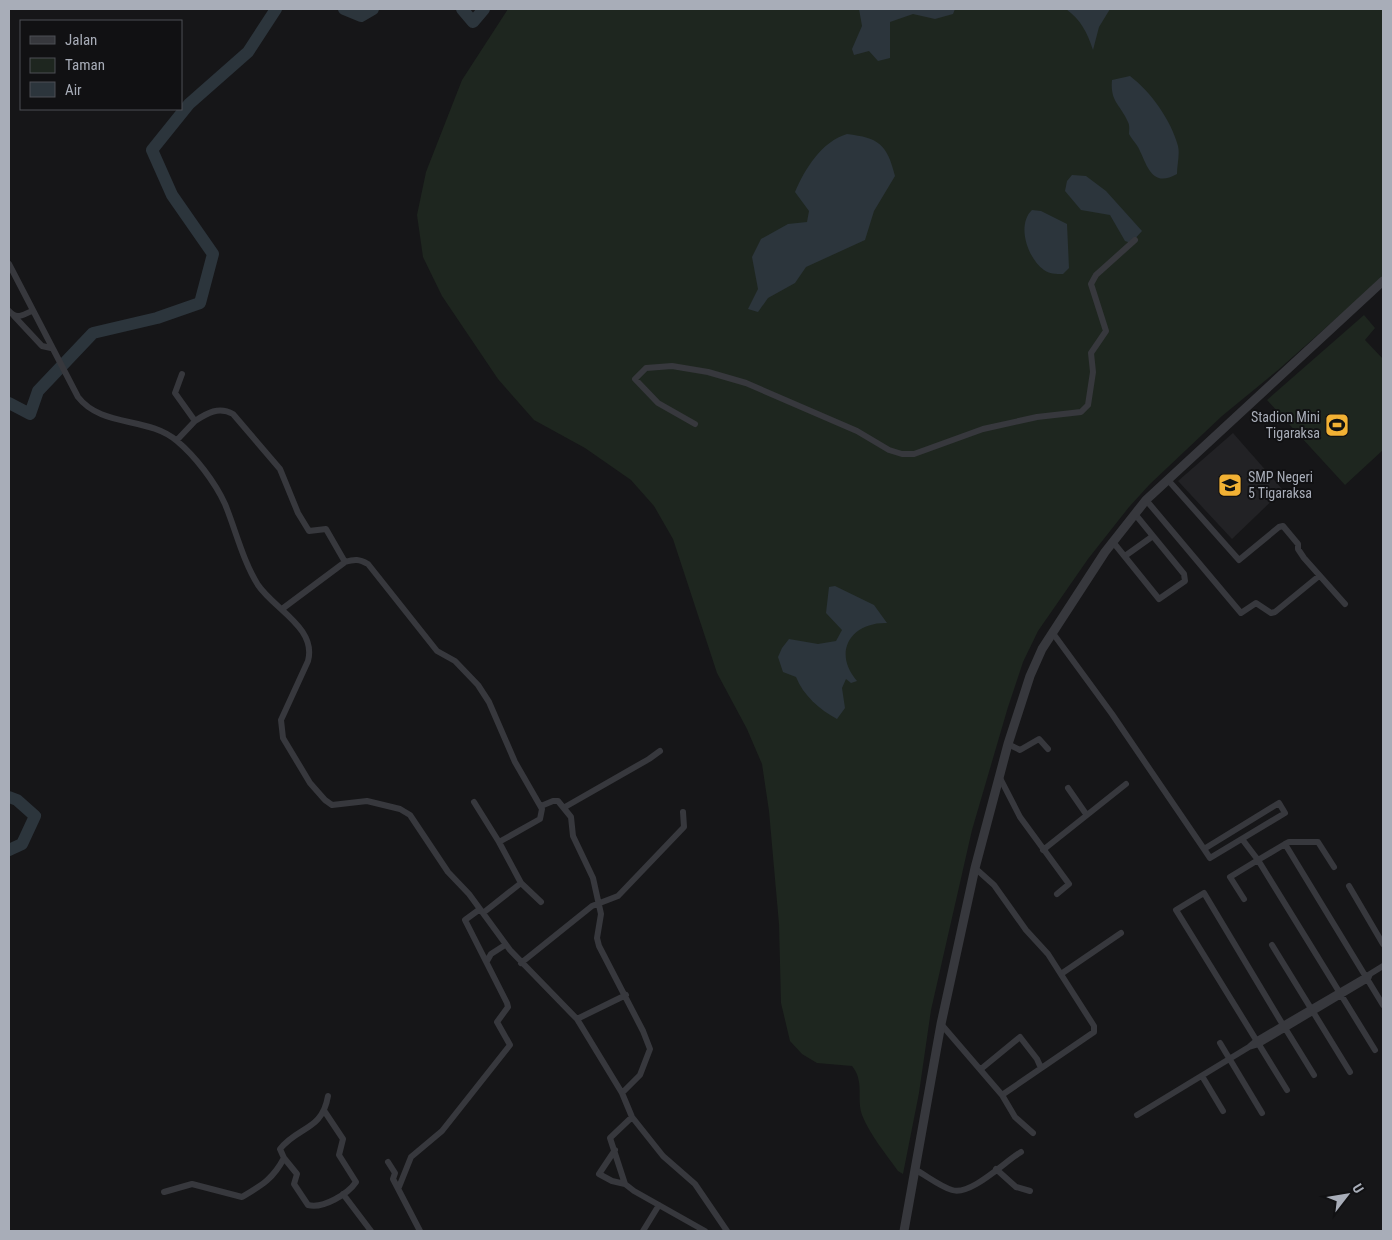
<svg xmlns="http://www.w3.org/2000/svg" width="1392" height="1240" font-family="'Roboto Condensed',sans-serif">
	<style>
		.built { fill: #222225 }
		.green { fill: #1e261f }
		.water { fill: #2c353c }
		.lines { fill: none; stroke-linecap: round; stroke-linejoin: round }
		.river { stroke: #2c353c; stroke-width: 12 }
		.minor { stroke: #37383d; stroke-width: 6 }
		.tertiary { stroke: #37383d; stroke-width: 9 }
		.labels { text-anchor: middle; dominant-baseline: central; stroke-width: 4; stroke-linejoin: round; paint-order: stroke }
		.poi-label { font-size: 14px; fill: #a8adb8; stroke: #111113; text-anchor: end }
	</style>
	<rect width="100%" height="100%" fill="#161618"/>
	<!-- built -->
	<path class="built" d="M 1233,433 L 1283,490 L 1232,539 L 1178,481 Z"/>
	<!-- green -->
	<path class="green" d="M 508,9 L 1383,9 L 1383,277 L 1278,370 L 1222,416 L 1150,484 L 1129,507 L 1088,559 L 1038,631 L 1023,662 L 1008,707 L 972,830 L 931,1010 L 919,1093 L 903,1174 L 898,1171 C 886,1154 870,1135 862,1115 C 856,1098 865,1082 852,1066 L 817,1063 L 802,1054 L 790,1041 L 781,1003 L 779,924 L 769,811 L 762,764 L 747,729 L 717,673 L 673,539 L 654,506 L 631,480 L 585,448 L 534,420 L 498,379 L 442,296 L 423,257 L 417,215 L 426,172 L 462,80 Z
		M 1364,315 L 1375,328 L 1365,340 L 1383,359 L 1383,450 L 1345,485 L 1267,400 Z"/>
	<!-- water -->
	<path class="water" d="M 859,9 L 955,9 L 953,14 L 935,19 L 913,14 L 890,22 L 890,58 L 878,61 L 869,51 L 854,55 L 852,49 L 862,26 Z
		M 1066,9 L 1110,9 L 1099,27 L 1093,50 C 1087,32 1081,20 1066,9 Z
		M 1130,76 C 1151,92 1171,120 1178,146 C 1180,154 1177,165 1177,174 C 1151,189 1147,164 1138,147 C 1135,142 1131,138 1129,134 C 1129,130 1130,126 1128,122 C 1120,104 1110,102 1112,80 Z
		M 847,134 C 879,138 887,144 895,176 L 874,211 L 865,240 L 806,267 L 795,283 L 768,298 L 758,312 L 748,309 L 758,289 L 752,257 L 761,239 L 788,224 L 807,222 L 809,211 L 795,192 C 805,169 821,142 847,134 Z
		M 1072,175 L 1086,176 L 1106,191 L 1142,231 L 1131,243 L 1125,241 L 1110,215 L 1081,210 L 1065,191 L 1067,181 Z
		M 1032,210 L 1041,211 L 1067,224 L 1069,268 L 1063,274 C 1056,274 1049,274 1044,270 C 1028,259 1016,225 1032,210 Z
		M 835,586 L 874,605 L 887,623 C 851,622 832,652 857,681 L 851,683 L 846,679 L 842,688 L 845,708 L 837,719 C 820,710 803,695 796,677 L 783,672 L 778,657 L 782,648 L 789,639 L 818,644 L 836,641 L 842,630 L 826,613 L 829,587 Z"/>
	<g class="lines">
		<!-- river -->
		<path class="river" d="M 344,9 L 361,16 L 373,9
			M 462,9 L 473,22 L 484,9
			M 9,403 L 30,414 L 38,391 L 93,333 L 157,318 L 200,303 L 213,254 L 172,195 L 152,150 L 189,104 L 248,52 L 276,9
			M 9,797 L 17,800 L 35,816 L 22,844 L 9,850"/>
		<!-- minor -->
		<path class="minor" d="M 9,264 L 78,397 C 102,428 148,416 177,441 C 195,456 215,482 225,504 C 236,531 243,561 258,585 C 274,609 317,628 308,661 L 281,720 L 283,738 L 310,783 L 325,800 L 332,805 L 367,801 L 400,809 L 410,815 L 448,872 L 469,894 L 510,950 L 577,1019 L 622,1093 L 632,1117 L 663,1156 L 695,1184 L 727,1231
			M 9,311 C 17,320 22,315 32,311
			M 14,316 L 42,346 L 51,348
			M 195,421 C 207,413 219,406 233,414 L 280,469 L 298,513 L 309,531 L 326,529 L 345,562
			M 695,424 L 658,403 L 635,379 L 646,368 L 672,366 L 708,372 L 746,383 L 857,431 L 889,450 L 902,454 L 914,454 L 983,429 L 1037,417 L 1081,412 L 1088,405 L 1093,372 L 1091,353 L 1106,331 L 1091,284 L 1096,275 L 1135,240
			M 177,440 L 195,421 L 175,393 L 182,374
			M 1168,480 L 1239,560 L 1279,527 L 1283,526 L 1298,544 L 1298,549 L 1304,558 L 1345,604
			M 1146,500 L 1241,613 L 1256,603 L 1271,613 L 1275,612 L 1319,576
			M 1113,542 L 1159,599 L 1185,581 L 1184,574 L 1135,514
			M 1125,556 L 1153,536
			M 282,609 L 345,562 C 355,559 359,559 368,564 L 437,651 L 455,661 L 478,685 L 489,702 L 515,762 L 542,809 L 540,819 L 499,842 L 521,883 L 541,902
			M 1052,632 L 1112,714 L 1204,849
			M 1008,744 L 1020,750 L 1039,739 L 1048,749
			M 1000,778 L 1020,817 L 1069,884 L 1057,894
			M 1068,788 L 1086,814
			M 474,802 L 499,842
			M 1279,803 L 1285,813 L 1210,858 L 1204,849 Z
			M 541,806 L 553,801 L 558,801 L 571,817 L 573,836 L 593,878 L 601,914 L 597,938 L 599,946 L 643,1031 L 650,1049 L 640,1075 L 622,1093
			M 565,807 L 649,759 L 660,751
			M 1242,839 L 1258,860 L 1285,844 L 1383,1005
			M 1285,844 L 1289,842 L 1318,842 L 1334,867
			M 1043,850 L 1126,784
			M 1349,886 L 1383,944
			M 1244,899 L 1230,877 L 1258,860 L 1375,1050
			M 483,913 L 521,883
			M 1272,945 L 1350,1072
			M 487,961 L 491,954 L 505,945
			M 521,963 L 592,906 L 618,896 L 684,827 L 683,812
			M 1061,974 L 1121,933
			M 1370,974 L 1383,966
			M 577,1019 L 626,995
			M 941,1024 L 1002,1095 L 1094,1032 L 1094,1026 L 1048,954 L 1026,930 L 994,885 L 975,868
			M 1283,1025 L 1204,893 L 1176,910 L 1287,1090
			M 1285,1028 L 1314,1075
			M 1220,1043 L 1262,1113
			M 981,1069 L 1020,1037 L 1037,1059 L 1041,1068
			M 1202,1076 L 1223,1111
			M 1002,1095 L 1015,1117 L 1033,1133
			M 325,1112 L 343,1139 L 339,1155 L 356,1182 C 348,1194 323,1209 308,1205 L 294,1184 L 297,1174 L 284,1158 L 280,1149 C 298,1126 322,1131 328,1096
			M 1137,1115 L 1249,1047 L 1257,1040 L 1370,974 L 1368,979 L 1259,1044 L 1249,1047
			M 632,1117 L 610,1138 L 625,1184 L 634,1191 L 705,1231
			M 615,1150 L 599,1174 L 612,1181 L 625,1184
			M 388,1162 L 395,1173 L 393,1179 L 420,1231
			M 914,1169 C 926,1175 939,1186 952,1190 C 971,1196 1004,1162 1021,1152
			M 996,1169 L 1016,1187 L 1030,1191
			M 399,1187 L 411,1157 L 442,1131 L 510,1045 L 497,1022 L 508,1007 L 507,1003 L 465,920 L 480,909
			M 164,1192 L 192,1184 L 242,1197 C 262,1185 273,1179 284,1158
			M 343,1194 L 371,1231
			M 643,1231 L 659,1205"/>
		<!-- tertiary -->
		<path class="tertiary" d="M 904,1231 L 941,1024 L 975,868 L 1008,744 L 1030,676 L 1042,649 L 1105,552 L 1146,500 L 1383,281"/>
	</g>
	<!-- icons -->
	<defs>
		<g id="stadium-square" transform="scale(1.25)"><rect x="-9" y="-9" width="18" height="18" rx="4" fill="#f2b134" stroke="#111113"/><path d="M0-5a6.5 5 0 1 0 0 10a6.5 5 0 1 0 0-10ZM-3.5-1.8h7v3.6h-7Z" fill="#111"/></g>
		<g id="school-square" transform="scale(1.25)"><rect x="-9" y="-9" width="18" height="18" rx="4" fill="#f2b134" stroke="#111113"/><path d="M0-5L7-2L0 1L-7-2ZM-4 1L0 2.5L4 1V4Q0 6-4 4Z" fill="#111"/></g>
	</defs>
	<g fill-rule="evenodd">
		<use href="#stadium-square" x="1337" y="425"/>
		<use href="#school-square" x="1230" y="485"/>
	</g>
	<g class="labels">
		<!-- poi labels -->
		<g class="poi-label">
			<text x="1320" y="417">Stadion Mini<tspan x="1320" dy="16">Tigaraksa</tspan></text>
			<text x="1248" y="477" text-anchor="start">SMP Negeri<tspan x="1248" dy="16">5 Tigaraksa</tspan></text>
		</g>
	</g>
	<!-- border -->
	<rect width="1392" height="1240" fill="none" stroke="#a8adb8" stroke-width="20"/>
	<!-- legend -->
	<rect x="20" y="20" width="162" height="90" fill="#111113" stroke="#4d4f55"/>
	<rect x="30" y="36" width="25" height="8" fill="#37383d" stroke="#4d4f55"/>
	<text x="65" y="45" font-size="15" fill="#a8adb8">Jalan</text>
	<rect x="30" y="58" width="25" height="15" fill="#1e261f" stroke="#4d4f55"/>
	<text x="65" y="70" font-size="15" fill="#a8adb8">Taman</text>
	<rect x="30" y="82" width="25" height="15" fill="#2c353c" stroke="#4d4f55"/>
	<text x="65" y="95" font-size="15" fill="#a8adb8">Air</text>
	<!-- north arrow -->
	<g transform="translate(1347 1195) rotate(59)" stroke="#111113" stroke-width="4" paint-order="stroke">
	<path d="M0-4L9 19L0 12L-9 19Z" fill="#a8adb8"/>
	<text y="-8" font-size="14" font-weight="bold" text-anchor="middle" fill="#a8adb8">U</text>
	</g>
</svg>
